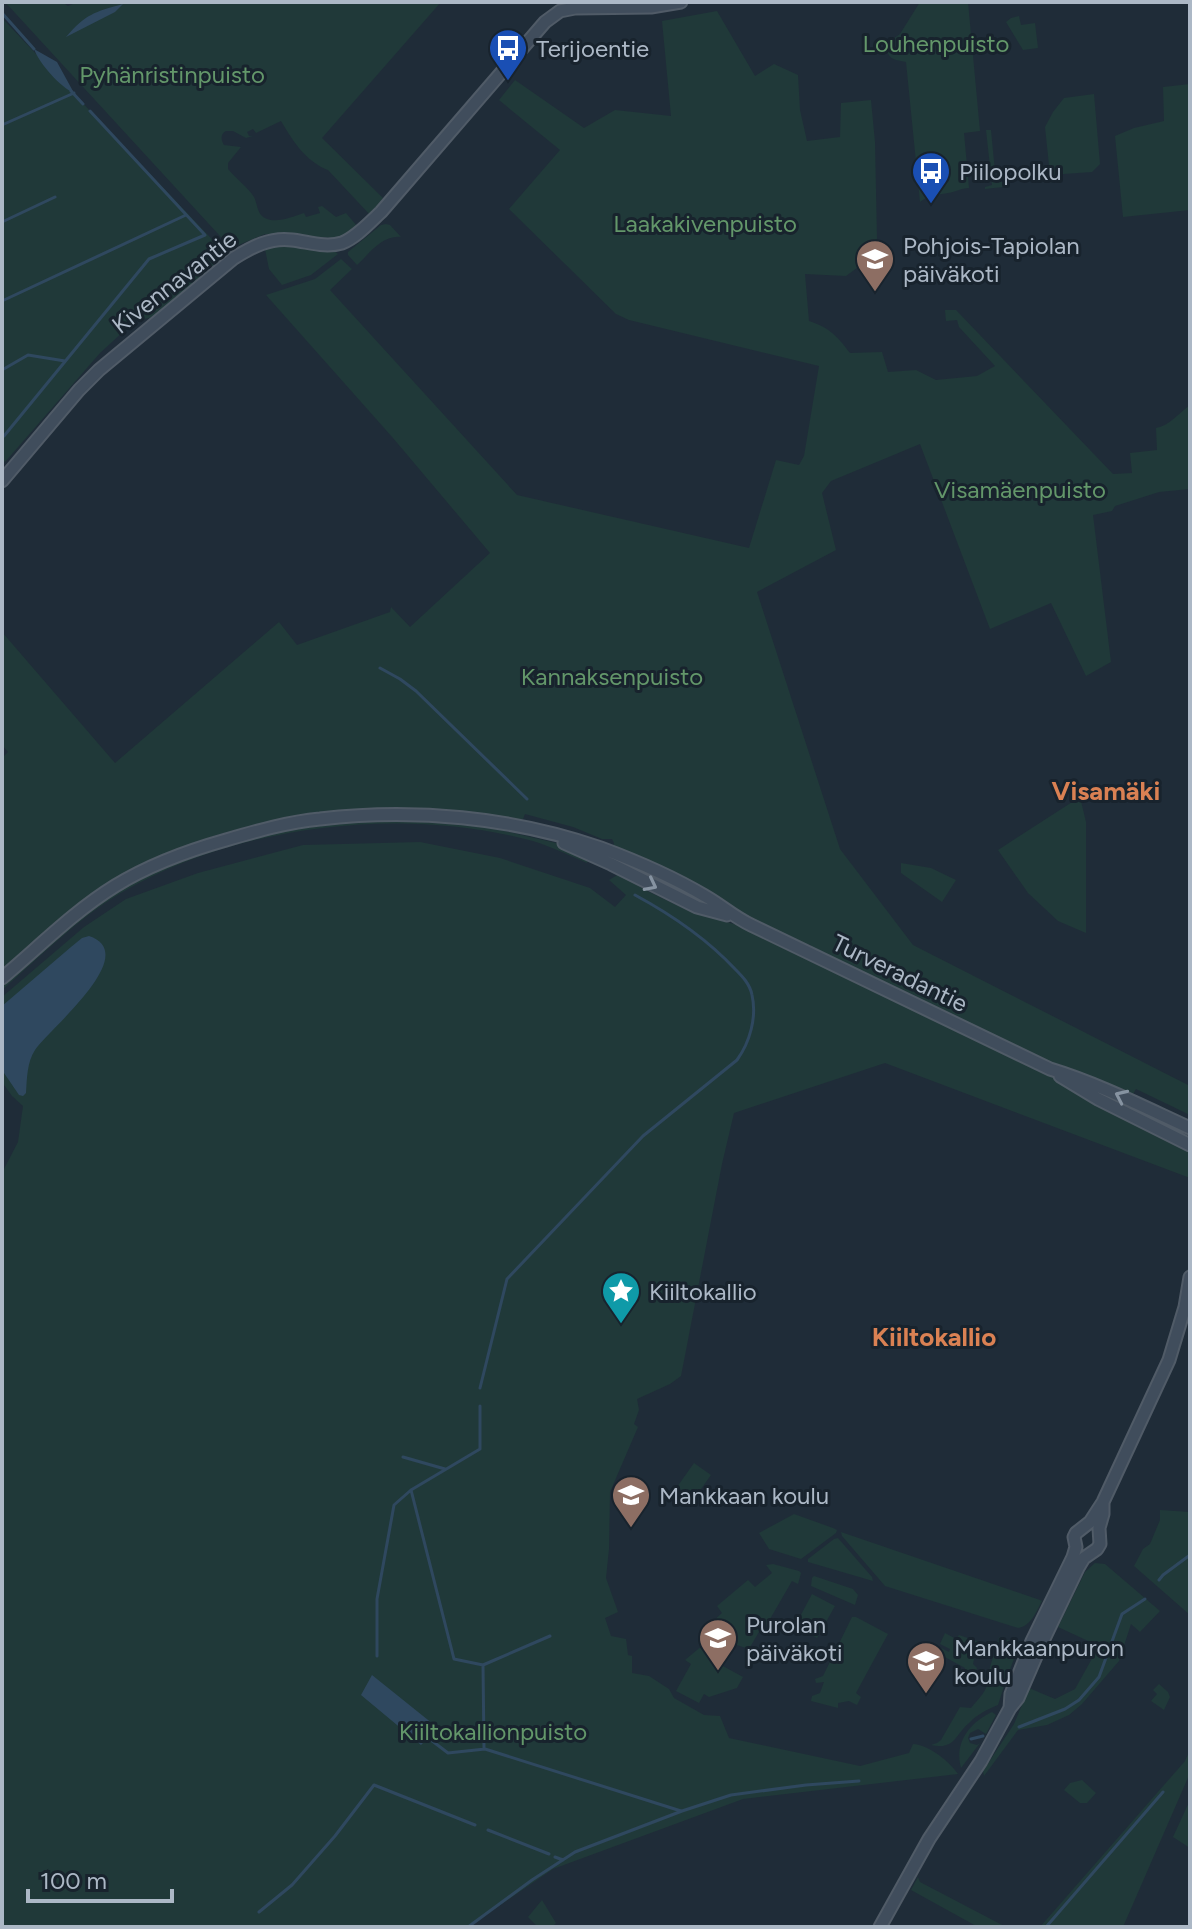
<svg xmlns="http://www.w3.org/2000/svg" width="1192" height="1929" font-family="Figtree,sans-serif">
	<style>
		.green { fill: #203939 }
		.water { fill: #2f485f }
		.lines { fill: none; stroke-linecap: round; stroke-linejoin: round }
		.stream { stroke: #2f485f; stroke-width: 3 }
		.secondary-casing { stroke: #505b67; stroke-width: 15 }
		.secondary { stroke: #404d5c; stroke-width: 11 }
		.oneway { stroke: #8693a1 }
		.labels { text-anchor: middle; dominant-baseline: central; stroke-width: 6; stroke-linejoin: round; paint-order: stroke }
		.park-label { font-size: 24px; fill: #63976a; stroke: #18232d }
		.poi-label { font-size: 24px; fill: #acb8c6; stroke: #18232d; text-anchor: start }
		.street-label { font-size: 24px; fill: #acb8c6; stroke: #18232d }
		.neighbourhood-label { font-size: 26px; font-weight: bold; fill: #da8153; stroke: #18232d }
	</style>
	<rect width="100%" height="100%" fill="#1f2c38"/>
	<!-- green -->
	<path class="green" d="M 5,2 L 62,2 L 68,6 L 77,2 L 441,2 L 322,138 L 385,200 L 371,216 L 328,170 C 305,161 293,141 281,121 L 256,133 L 253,129 L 247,132 L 249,136 L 253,136 L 246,138 L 233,131 L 226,131 C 220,134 221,140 224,145 L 241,147 L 228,163 L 228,169 C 236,179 247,186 254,197 C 257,203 257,210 261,215 C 271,226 292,217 304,213 L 306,217 L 320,213 L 318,207 L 322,206 L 336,217 L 346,213 L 357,226 L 355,229 L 337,238 L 265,234 L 231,248 Z
		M 920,2 L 968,2 L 980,131 L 964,133 L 969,188 C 961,188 956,192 948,193 C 936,195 930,194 920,202 L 906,62 C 892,59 888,60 886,44 L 900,34 Z
		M 717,11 L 755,76 L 774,64 L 798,75 L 800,110 L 807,141 L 840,137 L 841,103 L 871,100 L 875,142 L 877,239 L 861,252 L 861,265 L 846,276 L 805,274 L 809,321 C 830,328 837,336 850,353 L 882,352 L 888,372 L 916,370 L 936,380 L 977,376 L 995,366 L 959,327 L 957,320 L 946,321 L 945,310 L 956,310 L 1113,474 L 1132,473 L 1130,453 L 1157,450 L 1156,428 C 1169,426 1179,413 1190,405 L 1190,489 L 1159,492 L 1115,506 L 1112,511 L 1093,515 L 1111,662 L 1086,676 L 1051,603 L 990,629 L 920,444 L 831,481 L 822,493 L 836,550 L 757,592 L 840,849 L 913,945 L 1190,1086 L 1190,1115 L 1136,1089 L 1133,1094 L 1116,1091 L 1057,1067 L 811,949 L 811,945 L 802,943 L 739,912 L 736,913 L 612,849 L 614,843 L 612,839 L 602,839 L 573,827 L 525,814 L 523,819 C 478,819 435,809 390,809 C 299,809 189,834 110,881 C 71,905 37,939 2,969 L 2,758 L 8,752 L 2,745 L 2,632 L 115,763 L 279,622 L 297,645 L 390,612 L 391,607 L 410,627 L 490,553 L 393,438 L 266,295 L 315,279 L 341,259 L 352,269 L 330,290 L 517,495 L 749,548 L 776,460 L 799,465 L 804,456 L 819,366 L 629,320 L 616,314 L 509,209 L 560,150 L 499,100 L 515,80 L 584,128 L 615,110 L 671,116 L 662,21 Z
		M 1019,16 L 1021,25 L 1035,23 L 1038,48 L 1023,50 L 1006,22 L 1011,18 Z
		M 2,18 L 226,254 L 155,317 L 136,320 L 100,353 L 5,462 L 2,460 Z
		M 1190,84 L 1190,210 L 1123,217 L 1115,136 L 1134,128 L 1164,121 L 1163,87 Z
		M 1094,94 L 1100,164 L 1092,172 L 1050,175 L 1045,127 L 1053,112 L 1064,98 Z
		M 986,130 L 991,130 L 996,182 L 1003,182 L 1003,187 L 985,189 L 985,187 L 992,185 Z
		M 386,224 L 390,225 L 401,237 C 382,235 370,253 357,265 L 348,255 L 348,252 L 381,225 Z
		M 285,245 L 332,249 L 338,254 L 311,275 L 282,285 L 269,269 L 265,249 Z
		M 1080,797 L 1086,822 L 1086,933 L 1058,921 L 1028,893 L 998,850 Z
		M 395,820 L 448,822 L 487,827 L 556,843 L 576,854 L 588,859 L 587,863 C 566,854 546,844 525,839 C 397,806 233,826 119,894 C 76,920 40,957 2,990 L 2,984 C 36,955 69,922 106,897 C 191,842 295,824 395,820 Z
		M 420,842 L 500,858 L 590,888 L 615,907 L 626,895 L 609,880 L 619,874 L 622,874 L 643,889 L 687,910 L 721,917 L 722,921 L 734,924 L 797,955 L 800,954 L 1054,1077 L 1079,1093 L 1190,1148 L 1190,1178 L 885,1063 L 734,1113 L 722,1164 L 681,1376 L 670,1384 L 637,1399 L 639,1410 L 634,1424 L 638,1427 L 610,1492 L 609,1549 L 606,1578 L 618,1612 L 605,1618 L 611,1636 L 626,1639 L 628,1655 L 632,1656 L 632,1673 L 649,1676 L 669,1689 L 674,1698 L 704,1715 L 720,1716 L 729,1738 L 860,1766 L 909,1753 L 913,1744 C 929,1745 949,1761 958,1774 L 743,1799 L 553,1869 L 468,1927 L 2,1927 L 2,1188 L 4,1186 L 4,1169 L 18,1142 L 23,1106 L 12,1096 L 2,1082 L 2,997 L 84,927 L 126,899 L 198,873 L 303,845 Z
		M 901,863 L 931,868 L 956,880 L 942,902 L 901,873 Z
		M 694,1463 L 711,1475 L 694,1499 L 677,1487 Z
		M 1160,1510 L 1190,1512 L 1190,1615 L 1134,1566 L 1143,1549 L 1150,1544 L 1160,1520 Z
		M 794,1514 L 833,1528 L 837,1530 L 836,1533 L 801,1559 L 769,1549 L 759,1533 Z
		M 841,1532 L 1040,1600 L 1042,1601 C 1036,1612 1031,1626 1018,1628 L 885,1586 L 842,1536 Z
		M 838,1538 L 872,1577 L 873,1581 L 808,1562 L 808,1559 L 834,1539 Z
		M 1095,1563 L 1105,1564 L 1160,1611 L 1140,1632 L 1131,1624 L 1119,1661 L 1082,1704 L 1069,1715 L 1047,1725 L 1018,1730 L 984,1776 L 983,1771 L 1014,1724 L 1029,1688 L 1055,1699 L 1075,1689 L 1099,1646 L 1058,1627 L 1085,1572 Z
		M 773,1564 L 799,1571 L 801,1573 L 798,1584 L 792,1581 L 766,1626 L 763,1625 L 749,1649 L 700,1633 L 722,1613 L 717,1606 L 748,1580 L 755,1587 L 772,1573 L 766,1565 Z
		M 814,1576 L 853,1589 L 858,1595 L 855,1605 L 811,1586 L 812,1578 Z
		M 812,1594 L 835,1606 L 817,1638 L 795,1626 Z
		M 852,1617 L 856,1617 L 888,1634 L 856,1693 L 861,1697 L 857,1705 L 849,1701 L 838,1703 L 838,1708 L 811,1701 L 812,1696 L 820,1693 L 824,1682 L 816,1683 L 815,1679 L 823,1676 Z
		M 945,1633 L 956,1639 L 959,1635 L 985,1644 L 982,1653 L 975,1655 L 973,1664 L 977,1668 L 974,1676 L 965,1672 L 965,1668 L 930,1649 L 933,1644 L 949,1652 L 950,1649 L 940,1644 Z
		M 999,1637 L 1013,1642 L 1017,1651 L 1009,1672 L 1007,1671 L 1005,1675 L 1007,1677 L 998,1705 C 986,1710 978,1714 969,1723 C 954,1736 955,1750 931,1745 L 937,1743 L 941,1740 L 960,1707 L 971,1708 C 979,1698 991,1688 988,1674 Z
		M 703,1645 L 713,1651 L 710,1659 L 743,1677 L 737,1688 L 709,1697 L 704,1694 L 699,1703 L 676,1691 L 691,1664 L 685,1660 Z
		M 1159,1684 L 1168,1692 L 1170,1697 L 1164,1710 L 1151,1701 L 1157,1694 L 1153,1690 Z
		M 992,1712 L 996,1715 L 986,1734 L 978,1729 L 970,1733 L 968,1738 L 970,1743 L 977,1745 L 980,1743 L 961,1768 C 954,1743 969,1723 992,1712 Z
		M 1190,1750 L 1190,1773 L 1123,1927 L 1040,1927 L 1185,1761 Z
		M 1082,1780 L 1096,1793 L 1087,1803 L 1080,1803 L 1064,1790 L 1070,1783 Z
		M 1190,1800 L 1190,1848 L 1173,1837 Z
		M 918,1877 L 920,1882 L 1006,1927 L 978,1927 L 911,1890 Z
		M 542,1900 L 556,1923 L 552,1927 L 538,1927 L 528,1917 Z"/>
	<!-- water -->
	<path class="water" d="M 123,4 L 115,12 L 66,37 C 86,14 94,12 123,4 Z
		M 34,49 L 57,62 L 74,93 C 60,87 39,63 34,49 Z
		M 89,936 C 143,954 48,1030 35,1050 C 27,1062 27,1078 26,1093 L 23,1096 L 19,1095 L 2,1070 L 2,1006 L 71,947 L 82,938 Z
		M 372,1675 L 438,1728 L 421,1745 L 361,1695 Z"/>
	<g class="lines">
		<!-- stream -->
		<path class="stream" d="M 2,13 L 34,49
			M 71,91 L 83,104
			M 2,125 L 74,93
			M 2,222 L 55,197
			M 2,301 L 186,215
			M 2,370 L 28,355 L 65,361
			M 4,436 L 149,259 L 205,235 L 90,111
			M 380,668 L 400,679 L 416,691 L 527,799
			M 480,1388 L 507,1279 L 643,1136 L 737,1060 C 750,1042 757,1017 752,995 C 750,984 742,976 735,969 C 706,938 672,915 635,895
			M 403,1457 L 445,1469
			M 411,1490 L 454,1659 L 483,1665
			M 1159,1580 L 1163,1575 L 1190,1555
			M 377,1656 L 377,1599 L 394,1505 L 411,1490 L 480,1449 L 480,1406
			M 1019,1727 L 1065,1709 L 1079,1700 L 1099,1677 L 1122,1614 L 1145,1599
			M 427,1737 L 448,1753 L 485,1749 L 681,1811
			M 971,1739 L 983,1736
			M 484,1748 L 483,1665 L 550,1636
			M 488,1830 L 549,1854
			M 555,1857 L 563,1860
			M 259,1912 L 292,1885 L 335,1836 L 374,1785 L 475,1825
			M 468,1927 L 532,1880 L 575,1852 L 682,1811 L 731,1795 L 806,1785 L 859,1781
			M 1046,1927 L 1163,1792"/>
		<!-- secondary casing -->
		<g class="secondary-casing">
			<path id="secondary" d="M 2,481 L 79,390 L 99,370 L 234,258 C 252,247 270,237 292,240 C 309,242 325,248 342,243 C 357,237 370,222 381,212 L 545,22 L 560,11 L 575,8 L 651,7 L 681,2
				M 564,843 L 611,864 L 697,907 L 727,915
				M 2,978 C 39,947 73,912 115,886 C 149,865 187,851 226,840 C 257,831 288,822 320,819 C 413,808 512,817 601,848 C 636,861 673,877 705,896 C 721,905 734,917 751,925 L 1050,1069 C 1099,1084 1144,1107 1190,1128
				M 1060,1076 L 1098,1099 L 1190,1145
				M 1010,1708 L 1011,1694 L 1032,1641 L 1073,1557 L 1076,1547 L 1074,1537 L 1076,1533 L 1090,1522 L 1103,1502 L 1169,1360 L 1185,1307 L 1190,1277
				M 880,1927 L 929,1839 L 981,1761 L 1010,1708 L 1018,1698 L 1041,1645 L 1078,1568 L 1084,1558 L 1097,1549 L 1100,1544 L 1099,1528 L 1103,1514 L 1103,1502"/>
		</g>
		<!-- secondary -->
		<use href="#secondary" class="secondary"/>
	</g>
	<!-- one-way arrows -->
	<defs><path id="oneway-chevron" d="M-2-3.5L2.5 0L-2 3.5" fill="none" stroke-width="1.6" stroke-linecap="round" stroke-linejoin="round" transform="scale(2)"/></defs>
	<g class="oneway">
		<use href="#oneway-chevron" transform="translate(651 885) rotate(27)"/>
		<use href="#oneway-chevron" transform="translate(1121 1096) rotate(-155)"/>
	</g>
	<!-- icons -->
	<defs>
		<g id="bus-pin" transform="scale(2)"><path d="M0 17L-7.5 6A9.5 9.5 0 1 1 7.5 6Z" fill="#1a4fb4" stroke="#18232d"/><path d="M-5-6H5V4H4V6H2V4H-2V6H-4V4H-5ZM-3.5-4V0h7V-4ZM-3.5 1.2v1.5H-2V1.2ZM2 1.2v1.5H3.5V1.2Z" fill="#fff"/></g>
		<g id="school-pin" transform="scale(2)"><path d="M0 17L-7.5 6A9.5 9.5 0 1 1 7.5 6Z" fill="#8d6e63" stroke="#18232d"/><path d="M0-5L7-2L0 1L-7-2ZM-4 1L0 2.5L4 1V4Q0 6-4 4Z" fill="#fff"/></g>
		<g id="sight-pin" transform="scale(2)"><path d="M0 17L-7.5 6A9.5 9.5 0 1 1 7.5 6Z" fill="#0f9aa8" stroke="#18232d"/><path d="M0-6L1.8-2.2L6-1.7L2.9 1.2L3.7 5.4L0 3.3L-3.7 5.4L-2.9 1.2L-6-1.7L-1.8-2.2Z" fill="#fff"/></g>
	</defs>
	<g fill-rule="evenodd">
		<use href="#bus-pin" x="508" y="48"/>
		<use href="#bus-pin" x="931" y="171"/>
		<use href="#school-pin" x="875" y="259"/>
		<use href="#sight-pin" x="621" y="1291"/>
		<use href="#school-pin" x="631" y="1495"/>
		<use href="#school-pin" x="718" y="1638"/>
		<use href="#school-pin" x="926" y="1661"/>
	</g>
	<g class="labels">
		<!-- park labels -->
		<g class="park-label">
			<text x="936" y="43">Louhenpuisto</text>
			<text x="172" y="74">Pyhänristinpuisto</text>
			<text x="705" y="223">Laakakivenpuisto</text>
			<text x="1020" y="489">Visamäenpuisto</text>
			<text x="612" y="676">Kannaksenpuisto</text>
			<text x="493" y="1731">Kiiltokallionpuisto</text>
		</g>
		<!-- poi labels -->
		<g class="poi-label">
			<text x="536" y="48">Terijoentie</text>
			<text x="959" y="171">Piilopolku</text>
			<text x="903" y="245">Pohjois-Tapiolan<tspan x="903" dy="28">päiväkoti</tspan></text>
			<text x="649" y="1291">Kiiltokallio</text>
			<text x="659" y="1495">Mankkaan koulu</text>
			<text x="746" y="1624">Purolan<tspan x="746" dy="28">päiväkoti</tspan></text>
			<text x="954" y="1647">Mankkaanpuron<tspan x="954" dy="28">koulu</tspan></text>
		</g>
		<!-- street labels -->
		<g class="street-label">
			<text transform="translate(174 282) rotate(-38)">Kivennavantie</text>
			<text transform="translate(900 973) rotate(26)">Turveradantie</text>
		</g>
		<!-- neighbourhood labels -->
		<g class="neighbourhood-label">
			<text x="1106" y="791">Visamäki</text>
			<text x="934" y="1337">Kiiltokallio</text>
		</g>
	</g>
	<!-- border -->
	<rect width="1192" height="1929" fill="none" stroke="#acb8c6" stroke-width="8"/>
	<!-- scale -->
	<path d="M28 1889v12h144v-12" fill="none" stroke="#acb8c6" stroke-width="4"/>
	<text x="40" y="1889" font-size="24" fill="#acb8c6" stroke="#18232d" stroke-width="6" paint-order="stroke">100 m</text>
</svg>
